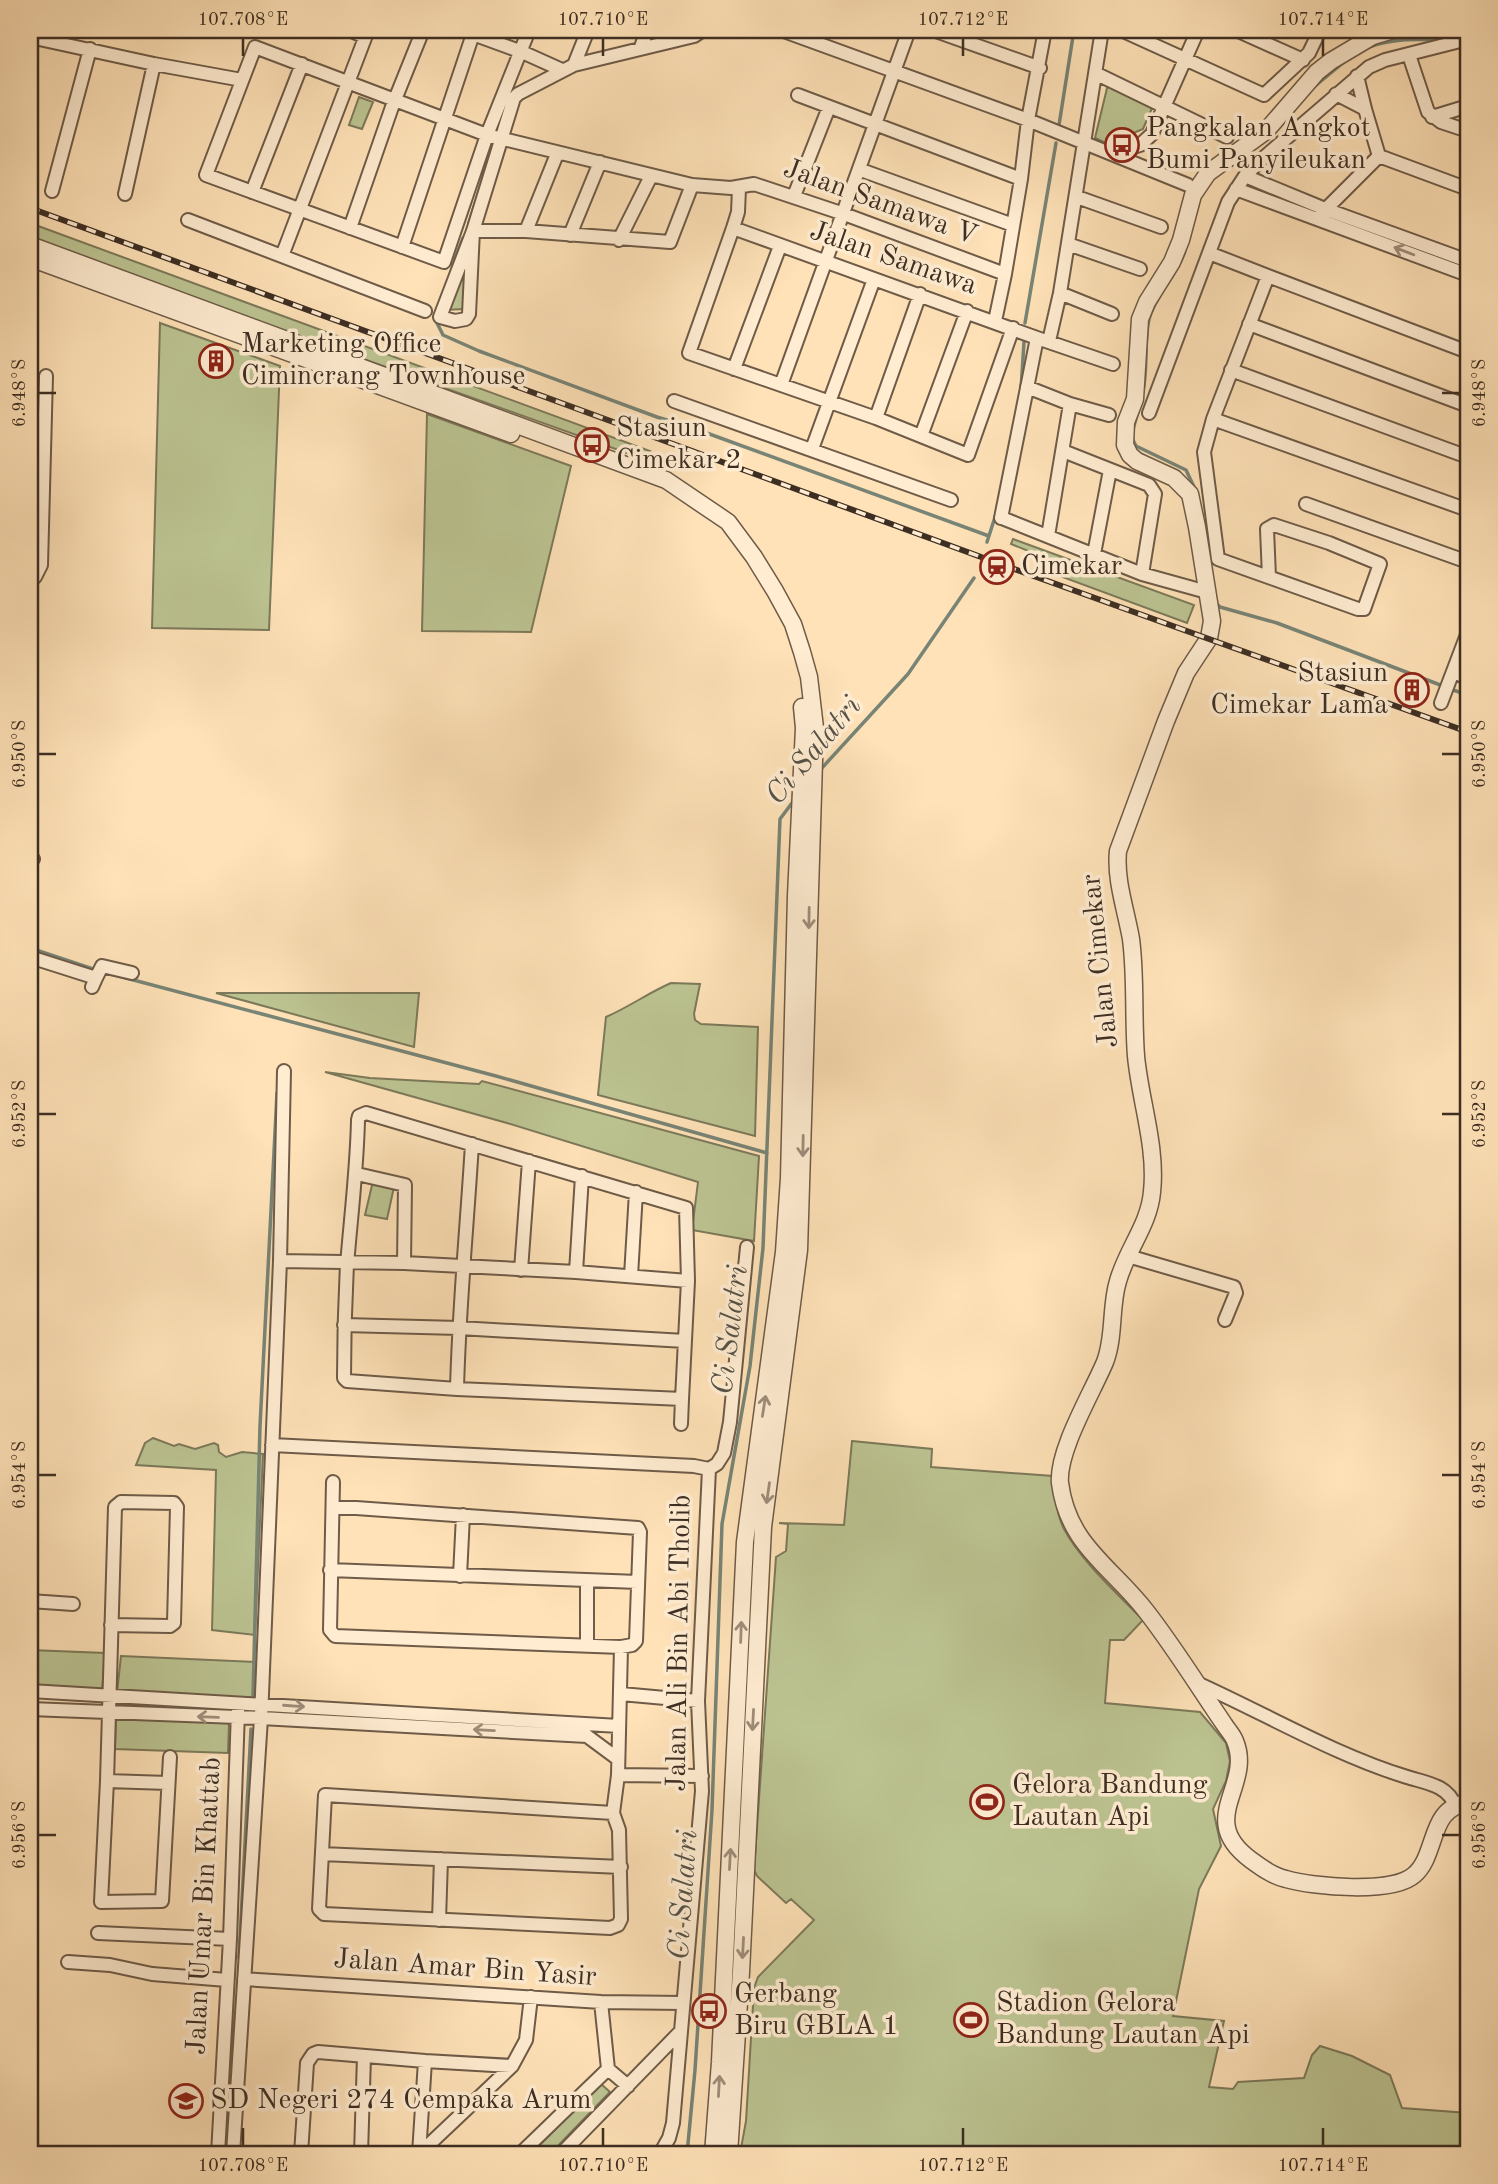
<svg xmlns="http://www.w3.org/2000/svg" width="1498" height="2184" font-family="'Old Standard TT',serif">
	<style>
		.green { fill: #bcc492; stroke: #7c795a; stroke-width: 2 }
		.lines { fill: none; stroke-linecap: round; stroke-linejoin: round }
		.stream { stroke: #788476; stroke-width: 3.5 }
		.minor-casing { stroke: #6e5b48; stroke-width: 16 }
		.tertiary-casing { stroke: #6e5b48; stroke-width: 19 }
		.minor { stroke: #ffecd1; stroke-width: 12 }
		.tertiary { stroke: #ffecd1; stroke-width: 16 }
		.rail-casing { stroke: #3d2e23; stroke-width: 6 }
		.rail { stroke: #ffecd1; stroke-width: 3.5; stroke-dasharray: 10; stroke-linecap: butt }
		.oneway { stroke: #9e8d7a }
		.ticks { fill: none; stroke: #3d2e23; stroke-width: 2.5 }
		.labels { text-anchor: middle; dominant-baseline: central; stroke-width: 7; stroke-linejoin: round; paint-order: stroke }
		.poi-label { font-size: 28px; fill: #3d2e23; stroke: #ffecd1; text-anchor: start }
		.street-label { font-size: 28px; fill: #3d2e23; stroke: #ffecd1 }
		.water-label { font-size: 30px; font-style: italic; fill: #565246; stroke: #ffecd1 }
		.neatline { fill: none; stroke: #3d2e23; stroke-width: 2.5 }
		.ticks-label { font-size: 18px; text-anchor: middle; fill: #3d2e23 }
	</style>
	<rect width="100%" height="100%" fill="#ffe2b8"/>
	<filter id="stains"><feTurbulence type="fractalNoise" baseFrequency=".00286" numOctaves="4"/><feColorMatrix values="0 0 0 0 .2 0 0 0 0 .09 0 0 0 0 .02 0 0 0 .5 -.17"/></filter>
	<radialGradient id="worn" r=".72"><stop offset=".6" stop-color="#630" stop-opacity="0"/><stop offset="1" stop-color="#630" stop-opacity=".3"/></radialGradient>
	<!-- green -->
	<path class="green" d="M 1108,84 L 1153,106 L 1143,129 L 1108,144 L 1095,138 Z
		M 359,97 L 373,102 L 362,129 L 349,125 Z
		M 30,223 L 650,451 L 643,457 L 638,457 L 140,279 L 30,237 Z
		M 468,246 L 466,309 L 443,310 Z
		M 160,323 L 280,366 L 269,630 L 152,628 Z
		M 427,414 L 571,466 L 531,632 L 422,631 Z
		M 1013,539 L 1194,605 L 1187,623 L 1057,575 L 1061,564 L 1011,544 Z
		M 671,983 L 700,984 L 694,1014 L 695,1020 L 701,1024 L 758,1027 L 755,1136 L 598,1095 L 606,1017 C 629,1007 648,993 671,983 Z
		M 216,993 L 419,993 L 414,1047 Z
		M 325,1072 L 370,1078 L 479,1084 L 482,1081 L 759,1156 L 754,1241 L 692,1230 L 698,1182 L 507,1123 Z
		M 373,1181 L 394,1187 L 387,1219 L 365,1215 Z
		M 153,1438 L 174,1446 L 179,1444 L 195,1449 L 214,1443 L 218,1445 L 219,1452 L 226,1457 L 242,1452 L 263,1454 L 255,1635 L 212,1630 L 216,1470 L 136,1465 L 145,1443 Z
		M 852,1441 L 932,1449 L 931,1467 L 1053,1476 C 1054,1494 1056,1513 1064,1529 C 1081,1561 1118,1594 1143,1620 L 1124,1640 L 1110,1640 L 1105,1703 L 1200,1712 L 1226,1743 L 1230,1761 L 1226,1781 L 1213,1809 L 1221,1846 L 1199,1889 L 1173,2016 L 1224,2021 L 1209,2087 L 1233,2089 L 1238,2082 L 1304,2078 L 1312,2055 L 1320,2046 L 1352,2056 L 1390,2075 L 1402,2108 L 1468,2113 L 1468,2154 L 740,2154 L 746,2121 L 754,1988 L 758,1977 L 814,1920 L 791,1899 L 786,1903 L 757,1876 L 754,1870 L 776,1557 L 786,1551 L 788,1524 L 779,1523 L 844,1525 Z
		M 30,1650 L 105,1653 L 102,1691 L 30,1687 Z
		M 121,1656 L 257,1662 L 256,1700 L 117,1693 Z
		M 116,1716 L 229,1722 L 228,1753 L 115,1749 Z
		M 600,2083 L 610,2092 L 550,2154 L 531,2154 Z"/>
	<g class="lines">
		<!-- stream -->
		<path class="stream" d="M 1454,36 L 1468,31
			M 1369,47 C 1394,38 1417,39 1444,40
			M 1315,86 L 1344,62
			M 1059,125 L 1074,30
			M 1274,133 L 1296,107
			M 469,223 L 485,172
			M 455,259 L 463,238
			M 435,319 L 443,335 L 479,351 L 657,417 L 693,428 L 989,536
			M 1025,323 L 1056,143
			M 1021,390 L 1024,342
			M 1143,391 C 1148,369 1144,340 1149,319 C 1156,294 1177,276 1185,251
			M 1138,412 L 1131,436 L 1136,446 L 1186,470 L 1196,491
			M 987,542 L 996,514
			M 1215,602 L 1220,607 L 1277,623 L 1443,686
			M 1450,689 L 1468,695
			M 821,769 L 908,674 L 974,578
			M 30,948 L 96,970
			M 107,973 L 496,1076 L 767,1153
			M 253,1697 L 260,1426 L 277,1093
			M 239,1958 L 251,1729
			M 228,2139 L 235,2022
			M 687,2154 L 695,2070 L 712,1810 L 722,1524 L 750,1366 L 763,1248 L 780,819 L 795,799"/>
		<!-- minor casing -->
		<g class="minor-casing">
			<path id="minor" d="M 349,30 L 365,37
				M 462,30 L 522,52 L 562,70
				M 529,30 L 487,135 L 444,262 L 206,175 L 255,47 L 487,135 L 692,185 L 731,188 L 754,184 L 844,214 L 1005,274
				M 781,30 L 1028,120 L 1188,185
				M 933,30 L 1040,68
				M 1121,30 L 1264,95 L 1309,53 L 1320,30
				M 1236,30 L 1303,60
				M 30,37 L 154,64 L 242,80
				M 641,47 L 647,30
				M 1409,55 L 1428,112 L 1441,122 L 1468,131
				M 574,65 L 588,30
				M 1097,74 L 1227,137
				M 1357,76 L 1365,109
				M 1336,94 L 1365,109 L 1379,156 L 1468,189
				M 798,95 L 1021,179
				M 1432,117 L 1468,106
				M 1112,154 L 1140,145 L 1152,134 L 1198,30
				M 861,170 L 1013,225
				M 1245,176 L 1325,209 L 1468,261
				M 739,188 L 738,212 L 733,228 L 689,353 L 876,418 L 968,455 L 1013,328
				M 1236,189 L 1468,275
				M 52,191 L 90,49
				M 252,192 L 302,64
				M 125,194 L 154,64
				M 794,196 L 829,107
				M 1077,197 L 1161,227
				M 1320,215 L 1379,156
				M 188,220 L 425,311
				M 350,228 L 392,107 L 423,30
				M 733,228 L 1037,338
				M 473,231 L 469,314 L 466,319 L 455,321 L 440,317 L 473,231 L 514,98 L 518,94 L 574,65 L 694,36 L 703,30
				M 473,231 L 526,231 L 670,242 L 692,185
				M 526,231 L 557,154
				M 570,235 L 600,162
				M 619,240 L 651,176
				M 1068,244 L 1140,269
				M 402,247 L 473,34
				M 1209,253 L 1268,276
				M 282,256 L 368,30
				M 1060,293 L 1112,314
				M 995,321 L 1005,274 L 1021,179 L 1028,120 L 1045,30
				M 1249,324 L 1468,406
				M 1049,341 L 1060,293 L 1102,30
				M 1468,352 L 1268,276 L 1213,419 L 1468,510
				M 734,369 L 780,246
				M 1231,370 L 1468,457
				M 781,385 L 909,30
				M 1027,387 L 1070,404 L 1109,415
				M 674,401 L 951,500
				M 1149,413 L 1228,202 L 1245,176 L 1261,160 L 1369,67 L 1385,60 L 1468,39
				M 876,418 L 920,294
				M 1213,419 L 1204,452 L 1218,559 L 1358,609 L 1364,609 L 1380,564 L 1329,543 L 1274,525 L 1267,529 L 1269,577
				M 921,436 L 967,311
				M 812,449 L 874,279
				M 1063,451 L 1149,485 L 1155,494 L 1142,574
				M 1306,504 L 1468,562
				M 1001,518 L 1037,338 L 1113,364
				M 1002,518 L 1142,574 L 1207,592
				M 1048,536 L 1070,404
				M 1094,554 L 1110,470
				M 30,578 L 35,577 L 41,565 L 46,376
				M 1453,672 L 1468,678
				M 1441,703 L 1468,632
				M 30,860 L 33,859
				M 30,957 L 96,978 L 92,987
				M 96,978 L 102,966 L 132,973
				M 284,1071 L 280,1261 L 404,1263 L 576,1272 L 688,1281
				M 366,1113 L 686,1208 L 688,1281 L 682,1399 L 457,1389 L 347,1381 L 344,1378 C 344,1340 345,1302 347,1265 C 351,1216 357,1168 358,1120 L 359,1116 Z
				M 357,1174 L 405,1185 L 404,1263
				M 1128,1256 L 1234,1287 L 1236,1293 L 1225,1320
				M 521,1270 L 529,1161
				M 576,1272 L 582,1176
				M 631,1276 L 636,1192
				M 344,1325 L 459,1328 L 685,1341
				M 457,1389 C 459,1307 467,1226 472,1144
				M 681,1424 L 682,1399
				M 272,1445 L 694,1466 L 709,1469 L 698,1701 L 702,1791 L 673,2123 L 669,2138 L 660,2154
				M 709,1469 L 717,1464 L 724,1453 L 730,1422 L 747,1247
				M 333,1482 L 330,1630 L 335,1636 L 621,1647 L 632,1645 L 636,1641 L 640,1532 L 638,1528 L 356,1508 L 333,1508
				M 330,1570 L 638,1582
				M 460,1576 L 463,1515
				M 587,1581 L 587,1646
				M 30,1601 L 73,1604
				M 111,1625 L 170,1626 L 174,1623 L 177,1507 L 174,1503 L 121,1502 L 115,1507 L 107,1781 L 101,1902 L 162,1901 L 170,1757
				M 1197,1683 C 1266,1714 1335,1755 1407,1777 C 1426,1783 1448,1785 1455,1806
				M 30,1691 L 619,1726
				M 621,1694 L 698,1701
				M 30,1709 L 261,1718 L 587,1736 L 618,1759
				M 618,1775 L 702,1776
				M 107,1781 L 168,1783
				M 613,1813 L 325,1795 L 319,1909 L 324,1914 L 610,1928 L 618,1925 L 621,1919 L 619,1830 L 613,1813 L 618,1775 L 621,1647
				M 322,1854 L 621,1867
				M 439,1920 L 441,1859
				M 98,1933 L 230,1939
				M 68,1962 L 110,1965 L 152,1974 L 227,1980
				M 244,1979 L 601,2002 L 683,2003
				M 601,2002 L 608,2069 L 628,2086
				M 218,2154 L 230,1939 L 238,1711
				M 233,2154 L 261,1718 L 280,1261
				M 301,2154 L 307,2063 L 313,2054 L 318,2052 L 425,2061
				M 361,2154 L 364,2056
				M 419,2154 L 425,2061 L 512,2066 L 526,2040 L 531,1997
				M 419,2154 L 512,2066
				M 520,2154 L 608,2069
				M 561,2154 L 680,2032"/>
		</g>
		<!-- tertiary casing -->
		<g class="tertiary-casing">
			<path id="tertiary" d="M 1393,30 L 1373,36 L 1331,61 L 1317,72 L 1266,131 L 1208,173 L 1193,195 L 1181,240 L 1172,262 L 1147,302 L 1140,319 L 1135,399 L 1126,422 L 1125,445 L 1130,455 L 1137,461 L 1174,478 L 1190,494 L 1197,527 L 1212,621 L 1209,638 L 1186,673 L 1166,721 L 1118,851 C 1115,880 1126,910 1131,939 C 1136,977 1133,1017 1136,1056 C 1140,1100 1157,1147 1152,1192 C 1149,1225 1127,1249 1118,1281 C 1110,1307 1115,1336 1105,1362 C 1092,1393 1057,1451 1060,1483 C 1068,1545 1111,1566 1146,1611 C 1174,1647 1198,1686 1224,1724 C 1227,1729 1233,1735 1235,1741 C 1254,1786 1195,1819 1251,1860 C 1262,1868 1273,1876 1286,1879 C 1313,1887 1393,1894 1414,1875 C 1438,1855 1428,1807 1468,1803
				M 30,245 L 666,480 L 728,522 L 754,557 L 775,591 L 793,624 L 802,652 L 809,677 L 815,728 L 799,1250 L 763,1527 L 741,1972 L 729,2154
				M 30,258 L 511,434
				M 713,2154 L 720,2062 L 745,1542 L 784,1252 L 789,1178 L 796,896 L 804,728 L 802,707"/>
		</g>
		<!-- minor -->
		<use href="#minor" class="minor"/>
		<!-- tertiary -->
		<use href="#tertiary" class="tertiary"/>
		<!-- rail casing -->
		<g class="rail-casing">
			<path id="rail" d="M 30,208 L 992,561 L 1468,732"/>
		</g>
		<!-- rail -->
		<use href="#rail" class="rail"/>
	</g>
	<!-- one-way arrows -->
	<defs><path id="oneway-shaft" d="M-6 0H5M1.5-3L5.5 0L1.5 3" fill="none" stroke-width="1.6" stroke-linecap="round" stroke-linejoin="round" transform="scale(1.75)"/></defs>
	<g class="oneway">
		<use href="#oneway-shaft" transform="translate(1404 251) rotate(-159)"/>
		<use href="#oneway-shaft" transform="translate(809 918) rotate(91)"/>
		<use href="#oneway-shaft" transform="translate(803 1146) rotate(91)"/>
		<use href="#oneway-shaft" transform="translate(764 1406) rotate(-81)"/>
		<use href="#oneway-shaft" transform="translate(768 1493) rotate(98)"/>
		<use href="#oneway-shaft" transform="translate(741 1632) rotate(-88)"/>
		<use href="#oneway-shaft" transform="translate(294 1706) rotate(4)"/>
		<use href="#oneway-shaft" transform="translate(208 1717) rotate(-178)"/>
		<use href="#oneway-shaft" transform="translate(753 1720) rotate(93)"/>
		<use href="#oneway-shaft" transform="translate(484 1730) rotate(-177)"/>
		<use href="#oneway-shaft" transform="translate(730 1859) rotate(-87)"/>
		<use href="#oneway-shaft" transform="translate(743 1948) rotate(93)"/>
		<use href="#oneway-shaft" transform="translate(719 2086) rotate(-87)"/>
	</g>
	<!-- ticks -->
	<path class="ticks" d="M 243,38 L 243,56M 603,38 L 603,56M 963,38 L 963,56M 1323,38 L 1323,56M 38,393 L 56,393M 1442,393 L 1460,393M 38,754 L 56,754M 1442,754 L 1460,754M 38,1114 L 56,1114M 1442,1114 L 1460,1114M 38,1475 L 56,1475M 1442,1475 L 1460,1475M 38,1835 L 56,1835M 1442,1835 L 1460,1835M 243,2128 L 243,2146M 603,2128 L 603,2146M 963,2128 L 963,2146M 1323,2128 L 1323,2146"/>
	<!-- icons -->
	<defs>
		<g id="bus-ring" transform="scale(1.75)"><circle r="9.5" fill="#ffecd1" stroke="#8f2418" stroke-width="1.5"/><path d="M-5-6H5V4H4V6H2V4H-2V6H-4V4H-5ZM-3.5-4V0h7V-4ZM-3.5 1.2v1.5H-2V1.2ZM2 1.2v1.5H3.5V1.2Z" fill="#8f2418"/></g>
		<g id="building-ring" transform="scale(1.75)"><circle r="9.5" fill="#ffecd1" stroke="#8f2418" stroke-width="1.5"/><path d="M-4-6H4V6H1V3H-1V6H-4ZM-2.5-4.3h1.7v1.8h-1.7ZM.8-4.3h1.7v1.8H.8ZM-2.5-1h1.7V.8h-1.7ZM.8-1h1.7V.8H.8Z" fill="#8f2418"/></g>
		<g id="station-ring" transform="scale(1.75)"><circle r="9.5" fill="#ffecd1" stroke="#8f2418" stroke-width="1.5"/><path d="M-3-6H3Q5-6 5-4V2Q5 4 3 4L4.5 6H3L1.5 4h-3L-3 6H-4.5L-3 4Q-5 4-5 2V-4Q-5-6-3-6ZM-3.5-4v3h7v-3ZM-3.5 1v1.5H-2V1ZM2 1v1.5H3.5V1Z" fill="#8f2418"/></g>
		<g id="stadium-ring" transform="scale(1.75)"><circle r="9.5" fill="#ffecd1" stroke="#8f2418" stroke-width="1.5"/><path d="M0-5a6.5 5 0 1 0 0 10a6.5 5 0 1 0 0-10ZM-3.5-1.8h7v3.6h-7Z" fill="#8f2418"/></g>
		<g id="school-ring" transform="scale(1.75)"><circle r="9.5" fill="#ffecd1" stroke="#8f2418" stroke-width="1.5"/><path d="M0-5L7-2L0 1L-7-2ZM-4 1L0 2.5L4 1V4Q0 6-4 4Z" fill="#8f2418"/></g>
	</defs>
	<g fill-rule="evenodd">
		<use href="#bus-ring" x="1122" y="145"/>
		<use href="#building-ring" x="216" y="361"/>
		<use href="#bus-ring" x="592" y="445"/>
		<use href="#station-ring" x="997" y="567"/>
		<use href="#building-ring" x="1412" y="690"/>
		<use href="#stadium-ring" x="987" y="1802"/>
		<use href="#bus-ring" x="709" y="2011"/>
		<use href="#stadium-ring" x="971" y="2020"/>
		<use href="#school-ring" x="186" y="2101"/>
	</g>
	<g class="labels">
		<!-- poi labels -->
		<g class="poi-label">
			<text x="1146" y="129">Pangkalan Angkot<tspan x="1146" dy="32">Bumi Panyileukan</tspan></text>
			<text x="241" y="345">Marketing Office<tspan x="241" dy="32">Cimincrang Townhouse</tspan></text>
			<text x="616" y="429">Stasiun<tspan x="616" dy="32">Cimekar 2</tspan></text>
			<text x="1021" y="567">Cimekar</text>
			<text x="1388" y="674" text-anchor="end">Stasiun<tspan x="1388" dy="32">Cimekar Lama</tspan></text>
			<text x="1012" y="1786">Gelora Bandung<tspan x="1012" dy="32">Lautan Api</tspan></text>
			<text x="734" y="1995">Gerbang<tspan x="734" dy="32">Biru GBLA 1</tspan></text>
			<text x="996" y="2004">Stadion Gelora<tspan x="996" dy="32">Bandung Lautan Api</tspan></text>
			<text x="210" y="2101">SD Negeri 274 Cempaka Arum</text>
		</g>
		<!-- street labels -->
		<g class="street-label">
			<text transform="translate(880 203) rotate(20)">Jalan Samawa V</text>
			<text transform="translate(893 259) rotate(19)">Jalan Samawa</text>
			<text transform="translate(1101 961) rotate(-96)">Jalan Cimekar</text>
			<text transform="translate(680 1643) rotate(-89)">Jalan Ali Bin Abi Tholib</text>
			<text transform="translate(205 1906) rotate(-87)">Jalan Umar Bin Khattab</text>
			<text transform="translate(465 1969) rotate(4)">Jalan Amar Bin Yasir</text>
		</g>
		<!-- water labels -->
		<g class="water-label">
			<text transform="translate(814 751) rotate(-50)">Ci Salatri</text>
			<text transform="translate(731 1330) rotate(-83)">Ci Salatri</text>
			<text transform="translate(684 1895) rotate(-86)">Ci Salatri</text>
		</g>
	</g>
	<!-- margin -->
	<rect width="1498" height="2184" fill="none" stroke="#ffe2b8" stroke-width="77"/>
	<rect x="38" y="38" width="1422" height="2108" class="neatline"/>
	<g class="ticks-label">
		<text x="243" y="25">107.708°E</text>
		<text x="603" y="25">107.710°E</text>
		<text x="963" y="25">107.712°E</text>
		<text x="1323" y="25">107.714°E</text>
		<text transform="translate(19 393) rotate(-90)" y="6">6.948°S</text>
		<text transform="translate(1479 393) rotate(-90)" y="6">6.948°S</text>
		<text transform="translate(19 754) rotate(-90)" y="6">6.950°S</text>
		<text transform="translate(1479 754) rotate(-90)" y="6">6.950°S</text>
		<text transform="translate(19 1114) rotate(-90)" y="6">6.952°S</text>
		<text transform="translate(1479 1114) rotate(-90)" y="6">6.952°S</text>
		<text transform="translate(19 1475) rotate(-90)" y="6">6.954°S</text>
		<text transform="translate(1479 1475) rotate(-90)" y="6">6.954°S</text>
		<text transform="translate(19 1835) rotate(-90)" y="6">6.956°S</text>
		<text transform="translate(1479 1835) rotate(-90)" y="6">6.956°S</text>
		<text x="243" y="2171">107.708°E</text>
		<text x="603" y="2171">107.710°E</text>
		<text x="963" y="2171">107.712°E</text>
		<text x="1323" y="2171">107.714°E</text>
	</g>
	<rect width="100%" height="100%" filter="url(#stains)"/>
	<rect width="100%" height="100%" fill="url(#worn)"/>
</svg>
